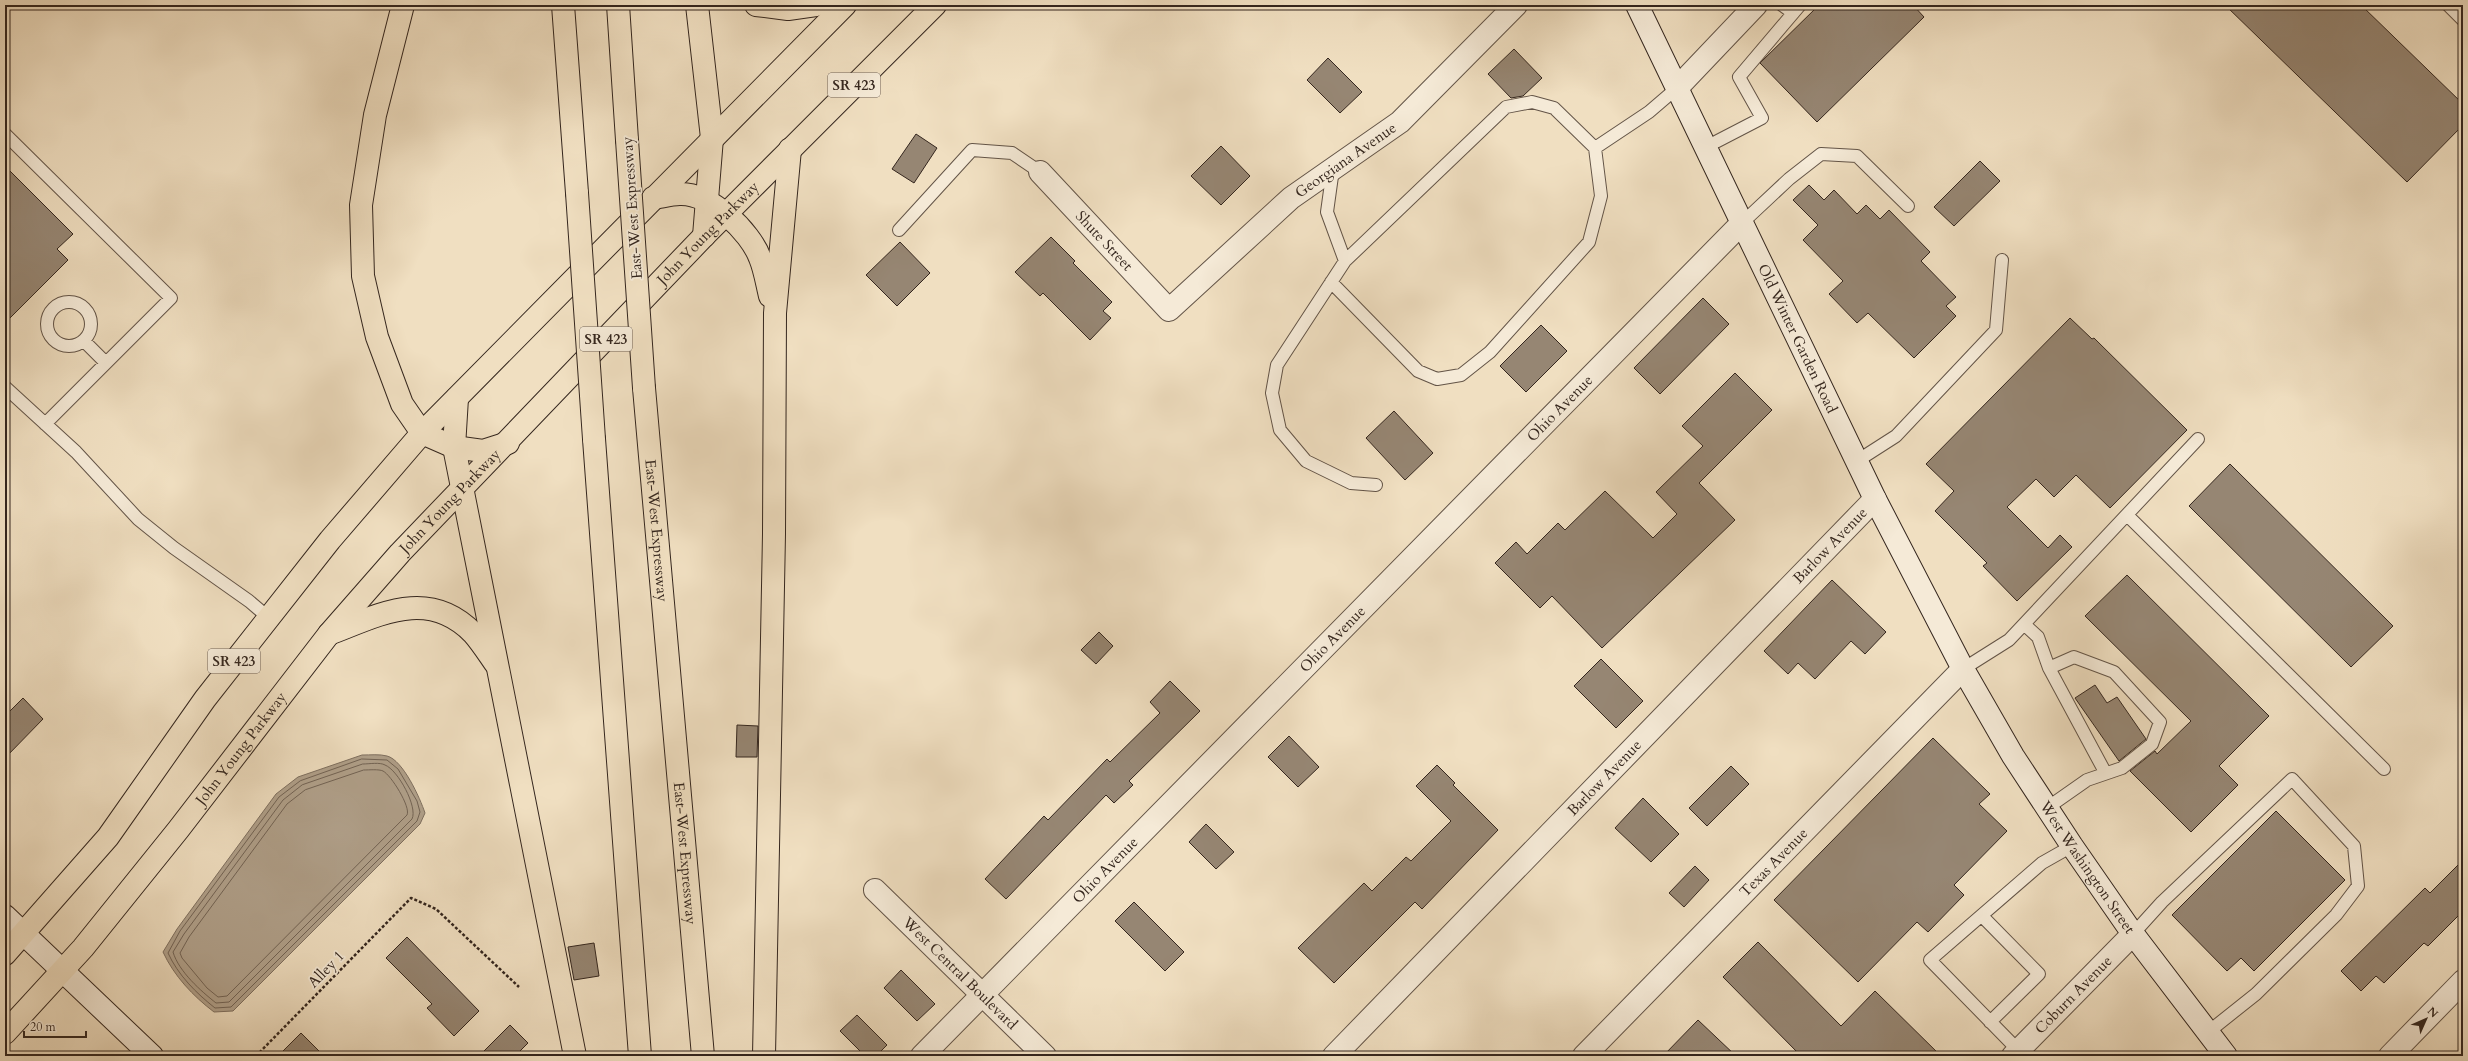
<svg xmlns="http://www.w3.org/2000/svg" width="2468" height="1061" font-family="Cardo,serif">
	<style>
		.water { fill: #b0a08a; stroke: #7e6f5f }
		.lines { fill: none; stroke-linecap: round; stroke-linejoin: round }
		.shore { stroke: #726354; stroke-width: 1 }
		.building { fill: #968673; stroke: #34261e }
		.lane-casing { stroke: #635447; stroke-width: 14 }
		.street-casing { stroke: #635447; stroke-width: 24 }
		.secondary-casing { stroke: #34261e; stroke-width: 24 }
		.primary-casing { stroke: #34261e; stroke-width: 24 }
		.highway-casing { stroke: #34261e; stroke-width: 24 }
		.path { stroke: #34261e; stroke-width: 2.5; stroke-dasharray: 3 2; stroke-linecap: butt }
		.lane { stroke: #f5ead7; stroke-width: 12 }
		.street { stroke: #f5ead7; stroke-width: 22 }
		.secondary { stroke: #f5ead7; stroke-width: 22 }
		.primary { stroke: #f0dfc1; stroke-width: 22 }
		.highway { stroke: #f0dfc1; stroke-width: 22 }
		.highway-bridge-casing { stroke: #34261e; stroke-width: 24; stroke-linecap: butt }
		.highway-bridge { stroke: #f0dfc1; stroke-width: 22 }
		.labels { text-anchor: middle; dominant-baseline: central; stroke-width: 3.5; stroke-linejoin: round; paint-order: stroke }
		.shield { fill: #f5ead7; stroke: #6e6156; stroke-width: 1 }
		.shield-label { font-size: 14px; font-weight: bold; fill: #34261e }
		.street-label { font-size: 15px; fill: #34261e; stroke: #f5ead7 }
	</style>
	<rect width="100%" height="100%" fill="#f0dfc1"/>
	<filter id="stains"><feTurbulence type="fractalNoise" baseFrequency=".005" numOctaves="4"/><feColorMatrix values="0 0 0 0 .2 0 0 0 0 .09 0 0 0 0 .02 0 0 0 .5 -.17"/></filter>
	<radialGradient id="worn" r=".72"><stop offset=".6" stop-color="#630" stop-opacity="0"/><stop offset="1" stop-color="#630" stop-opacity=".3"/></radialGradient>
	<!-- water -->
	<path class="water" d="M 362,755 C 370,755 380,754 387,756 C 403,760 420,798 425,813 L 420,824 L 233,1011 L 214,1012 C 193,996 174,976 163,952 L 177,929 L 276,794 L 298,777 Z"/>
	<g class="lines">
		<!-- shore -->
		<path class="shore" d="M 362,759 L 387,760 L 398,769 L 417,801 L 420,812 L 417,821 L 231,1007 L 215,1008 C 196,993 178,975 168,953 L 180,931 L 279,797 L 300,781 Z
			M 363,764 C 369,764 380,762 385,765 C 398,770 418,807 412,819 L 229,1002 L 216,1003 C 201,991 179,972 173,952 L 184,934 L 283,800 L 302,785 Z
			M 364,770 C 369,770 379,769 383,771 C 391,775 411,807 407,815 L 227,996 L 218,997 L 207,988 L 182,958 L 180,953 L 189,937 L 287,804 L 305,790 Z"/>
	</g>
	<!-- building -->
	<path class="building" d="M 1819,5 L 1913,5 L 1924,17 L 1817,122 L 1760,63 Z
		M 2225,5 L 2361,5 L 2463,104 L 2463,125 L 2407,182 Z
		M 1514,49 L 1542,78 L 1523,96 L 1511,98 L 1488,74 Z
		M 1328,58 L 1362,92 L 1340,113 L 1307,80 Z
		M 916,134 L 937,148 L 914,183 L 892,169 Z
		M 1221,146 L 1250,176 L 1221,205 L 1191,176 Z
		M 1980,161 L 2000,181 L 1954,226 L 1934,207 Z
		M 5,166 L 73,234 L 57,249 L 68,260 L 5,323 Z
		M 1809,185 L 1824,200 L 1834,190 L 1857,214 L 1866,205 L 1880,219 L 1889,210 L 1930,252 L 1921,261 L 1956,297 L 1946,306 L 1956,316 L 1914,358 L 1868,313 L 1857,323 L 1829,294 L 1843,281 L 1803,240 L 1818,225 L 1793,200 Z
		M 1051,237 L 1075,261 L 1073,263 L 1112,302 L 1103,311 L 1111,318 L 1090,340 L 1043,293 L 1040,296 L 1015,272 Z
		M 900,242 L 930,273 L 897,306 L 866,275 Z
		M 1703,298 L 1729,324 L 1660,394 L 1634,368 Z
		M 2070,318 L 2092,339 L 2094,338 L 2187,430 L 2110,508 L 2076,475 L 2054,497 L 2036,479 L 2007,507 L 2048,548 L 2060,535 L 2072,547 L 2017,601 L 1983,566 L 1987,563 L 1935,511 L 1954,491 L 1926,464 Z
		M 1541,325 L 1567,351 L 1526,392 L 1500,366 Z
		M 1735,373 L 1772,410 L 1699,483 L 1735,520 L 1602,648 L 1552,596 L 1540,608 L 1495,563 L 1516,542 L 1527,554 L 1558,523 L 1565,530 L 1605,491 L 1653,538 L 1677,514 L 1656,492 L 1703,446 L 1682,426 Z
		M 1394,411 L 1433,453 L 1405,480 L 1366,438 Z
		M 2230,464 L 2393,626 L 2351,667 L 2189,506 Z
		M 2127,575 L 2269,716 L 2219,766 L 2238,785 L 2191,832 L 2130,771 L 2155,751 L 2157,754 L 2191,721 L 2085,616 Z
		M 1832,580 L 1886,632 L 1865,654 L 1851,641 L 1815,679 L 1798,663 L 1788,674 L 1764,651 Z
		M 1099,632 L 1113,646 L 1096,664 L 1081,650 Z
		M 1601,659 L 1643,701 L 1616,728 L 1574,686 Z
		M 1170,681 L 1200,711 L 1129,781 L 1133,785 L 1114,803 L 1106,795 L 1006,899 L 985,879 L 1044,816 L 1048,820 L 1107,759 L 1110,762 L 1160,713 L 1150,702 Z
		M 2095,685 L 2107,703 L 2117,697 L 2146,739 L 2119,761 L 2075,698 Z
		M 23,698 L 43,719 L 5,758 L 5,716 Z
		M 737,725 L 758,726 L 757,757 L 736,757 Z
		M 1289,736 L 1319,767 L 1298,787 L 1268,757 Z
		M 1933,738 L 1990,794 L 1979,804 L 2007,831 L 1954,885 L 1964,895 L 1928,932 L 1917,922 L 1858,982 L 1774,900 Z
		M 1437,765 L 1455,783 L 1453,785 L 1498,830 L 1422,909 L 1415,902 L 1334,983 L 1298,948 L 1364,883 L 1372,891 L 1406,857 L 1411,861 L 1451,821 L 1416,786 Z
		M 1731,766 L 1749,784 L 1707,826 L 1689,808 Z
		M 1643,798 L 1679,834 L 1651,862 L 1615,828 Z
		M 2276,811 L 2345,880 L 2254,971 L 2241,958 L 2227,971 L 2172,915 Z
		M 1206,824 L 1234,852 L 1216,869 L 1189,842 Z
		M 2463,860 L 2463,911 L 2428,946 L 2424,943 L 2384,983 L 2376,976 L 2361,991 L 2341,971 L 2425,888 L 2430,893 Z
		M 1695,866 L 1709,880 L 1684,907 L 1669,893 Z
		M 1134,902 L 1184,952 L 1165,971 L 1115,921 Z
		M 407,937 L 479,1011 L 454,1036 L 427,1008 L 432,1004 L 386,958 Z
		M 1758,942 L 1841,1026 L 1875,991 L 1941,1056 L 1801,1056 L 1723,977 Z
		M 594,943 L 599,976 L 574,980 L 568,947 Z
		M 901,970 L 935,1004 L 917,1021 L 884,988 Z
		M 857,1015 L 887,1045 L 876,1056 L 865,1056 L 840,1031 Z
		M 1698,1020 L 1736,1056 L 1663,1056 Z
		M 510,1025 L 528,1043 L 515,1056 L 479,1056 Z
		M 301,1033 L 324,1056 L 278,1056 Z"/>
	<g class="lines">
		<!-- lane casing -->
		<g class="lane-casing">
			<path id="lane" d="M 1782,5 L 1793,13
				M 2448,5 L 2463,20
				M 5,134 L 171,298 L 45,424
				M 1706,147 L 1762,118 L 1739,77 L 1800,5
				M 1595,148 L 1649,112 L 1677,88
				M 1333,169 L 1327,212 L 1345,261
				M 1742,223 L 1789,179 L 1821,154 L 1857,156 L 1908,206
				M 899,230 L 972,150 L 1012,153 L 1040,172
				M 1331,282 L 1418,371 L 1437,379 L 1461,375 L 1490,352 L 1589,242 L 1601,196 L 1595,148 L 1554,108 L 1532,102 L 1506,107 L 1345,261 L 1277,365 L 1272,393 L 1280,430 L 1306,461 L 1351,483 L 1376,485
				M47 324a22 22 0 1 1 44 0a22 22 0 1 1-44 0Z
				M 84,341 L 106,363
				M 5,387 L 76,452 L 138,519 L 174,548 L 249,601 L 269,618
				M 1857,461 L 1896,436 L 1996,330 L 2002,260
				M 2127,515 L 2384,769
				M 2024,624 L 2038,637 L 2049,668
				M 1963,669 L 2009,640 L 2198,439
				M 2047,808 L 2087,780 L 2122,768 L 2152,744 L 2160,722 L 2114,672 L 2074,657 L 2049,668 L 2105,772
				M 1982,916 L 2039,974 L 1990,1022
				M 2133,934 L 2162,902 L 2292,779 L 2354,846 L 2358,886 L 2336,915 L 2256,994 L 2207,1033
				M 2019,1051 L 1930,960 L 2042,863 L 2072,846"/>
		</g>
		<!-- street casing -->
		<g class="street-casing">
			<g id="street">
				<path d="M 1677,88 L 1756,5"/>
				<path id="s1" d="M 1040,172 L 1169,310 L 1291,198 L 1400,122 L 1516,5"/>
				<path id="s2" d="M 875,890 L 1045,1056"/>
				<path id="s3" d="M 922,1056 L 1742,223"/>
				<path id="s4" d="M 1334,1056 L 1875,499"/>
				<path id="s5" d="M 1584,1056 L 1963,669"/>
				<path id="s6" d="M 2013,1056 L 2133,934"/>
				<path d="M 2390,1056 L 2463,981"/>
			</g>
		</g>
		<!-- secondary casing -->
		<g class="secondary-casing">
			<g id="secondary">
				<path id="s7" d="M 1637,5 L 1875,499 L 1963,669 L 2013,756 L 2072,846 L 2133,934 L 2226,1056"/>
				<path d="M 5,916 L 152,1056"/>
			</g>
		</g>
		<!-- primary casing -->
		<g class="primary-casing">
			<g id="primary">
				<path d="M 5,954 L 108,837 L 205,699 L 330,540 L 422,433 L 845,5"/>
				<path id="s8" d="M 5,1033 L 83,948 L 178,830 L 329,634 L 400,553 L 704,236 L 935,5"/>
			</g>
		</g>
		<!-- highway casing -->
		<g class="highway-casing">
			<g id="highway">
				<path d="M 403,5 L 375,115 L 361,205 L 363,276 L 377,337 L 402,404 L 422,433 L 454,447 L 483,451 L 508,443"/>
				<path d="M 563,5 L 577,193"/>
				<path d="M 618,5 L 627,140"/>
				<path d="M 697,5 L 712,138 L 704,236"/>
				<path d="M 756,5 L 788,9 L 816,5"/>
				<path d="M 653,198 C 661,197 671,194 680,194 C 710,193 750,231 760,258 C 765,270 767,284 770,296"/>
				<path id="s9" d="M 644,388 L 703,1056"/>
				<path d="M 457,398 L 454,447 L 575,1056"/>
				<path d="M 594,439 L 640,1056"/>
				<path d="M 329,634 C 379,615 428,587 473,633 C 481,642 488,653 495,663"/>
				<path d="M 764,1056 L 774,534 L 775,313 L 790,149"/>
			</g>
		</g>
		<!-- path -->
		<path class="path" d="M 256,1056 L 411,898 L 436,909 L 519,987"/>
		<!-- lane -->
		<use href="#lane" class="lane"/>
		<!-- street -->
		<use href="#street" class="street"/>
		<!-- secondary -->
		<use href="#secondary" class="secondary"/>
		<!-- primary -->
		<use href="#primary" class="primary"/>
		<!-- highway -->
		<use href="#highway" class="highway"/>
		<!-- highway-bridge casing -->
		<g class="highway-bridge-casing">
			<path id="highway-bridge" d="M 627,140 L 644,388
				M 577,193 L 594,439"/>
		</g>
		<!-- highway-bridge -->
		<use href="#highway-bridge" class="highway-bridge"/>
	</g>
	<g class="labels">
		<!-- shield labels -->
		<g class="shield">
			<rect x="828" y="73" width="52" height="24" rx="3"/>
			<rect x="580" y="327" width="52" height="24" rx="3"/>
			<rect x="208" y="649" width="52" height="24" rx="3"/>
		</g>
		<g class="shield-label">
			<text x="854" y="85">SR 423</text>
			<text x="606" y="339">SR 423</text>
			<text x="234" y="661">SR 423</text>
		</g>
		<!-- street labels -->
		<g class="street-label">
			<text stroke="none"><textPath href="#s1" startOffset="421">Georgiana Avenue</textPath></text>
			<text transform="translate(632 208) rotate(-94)">East-West Expressway</text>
			<text stroke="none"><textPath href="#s8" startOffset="1066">John Young Parkway</textPath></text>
			<text stroke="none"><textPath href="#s1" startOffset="94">Shute Street</textPath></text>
			<text stroke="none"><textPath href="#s7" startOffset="370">Old Winter Garden Road</textPath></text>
			<text stroke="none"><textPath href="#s3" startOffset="909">Ohio Avenue</textPath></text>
			<text stroke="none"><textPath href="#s8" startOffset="694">John Young Parkway</textPath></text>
			<text stroke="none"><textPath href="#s9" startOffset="143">East-West Expressway</textPath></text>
			<text stroke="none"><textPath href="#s4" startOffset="712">Barlow Avenue</textPath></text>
			<text stroke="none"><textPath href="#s3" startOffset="585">Ohio Avenue</textPath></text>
			<text stroke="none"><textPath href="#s8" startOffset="370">John Young Parkway</textPath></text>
			<text stroke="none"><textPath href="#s4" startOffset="388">Barlow Avenue</textPath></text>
			<text stroke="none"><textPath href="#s9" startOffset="467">East-West Expressway</textPath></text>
			<text stroke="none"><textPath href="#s5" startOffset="271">Texas Avenue</textPath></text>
			<text stroke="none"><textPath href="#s7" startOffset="974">West Washington Street</textPath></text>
			<text stroke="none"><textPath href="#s3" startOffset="261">Ohio Avenue</textPath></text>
			<text transform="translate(326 969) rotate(-46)">Alley 1</text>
			<text stroke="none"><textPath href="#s2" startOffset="119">West Central Boulevard</textPath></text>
			<text stroke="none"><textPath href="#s6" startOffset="86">Coburn Avenue</textPath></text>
		</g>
	</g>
	<!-- margin -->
	<rect width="2468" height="1061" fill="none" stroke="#f0dfc1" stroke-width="20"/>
	<rect x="6" y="6" width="2456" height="1049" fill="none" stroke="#34261e" stroke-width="2"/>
	<rect x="10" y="10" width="2448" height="1041" fill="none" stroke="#34261e"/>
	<!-- north arrow -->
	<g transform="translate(2426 1019) rotate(45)" stroke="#f5ead7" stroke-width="3" paint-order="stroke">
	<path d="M0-3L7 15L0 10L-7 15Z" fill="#34261e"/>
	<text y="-6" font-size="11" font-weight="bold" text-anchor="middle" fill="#34261e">N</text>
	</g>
	<!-- scale -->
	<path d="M24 1031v6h62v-6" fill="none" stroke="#34261e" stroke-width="2"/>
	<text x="30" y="1031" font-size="12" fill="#34261e" stroke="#f5ead7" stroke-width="3" paint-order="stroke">20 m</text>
	<rect width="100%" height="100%" filter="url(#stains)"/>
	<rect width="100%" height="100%" fill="url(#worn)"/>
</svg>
